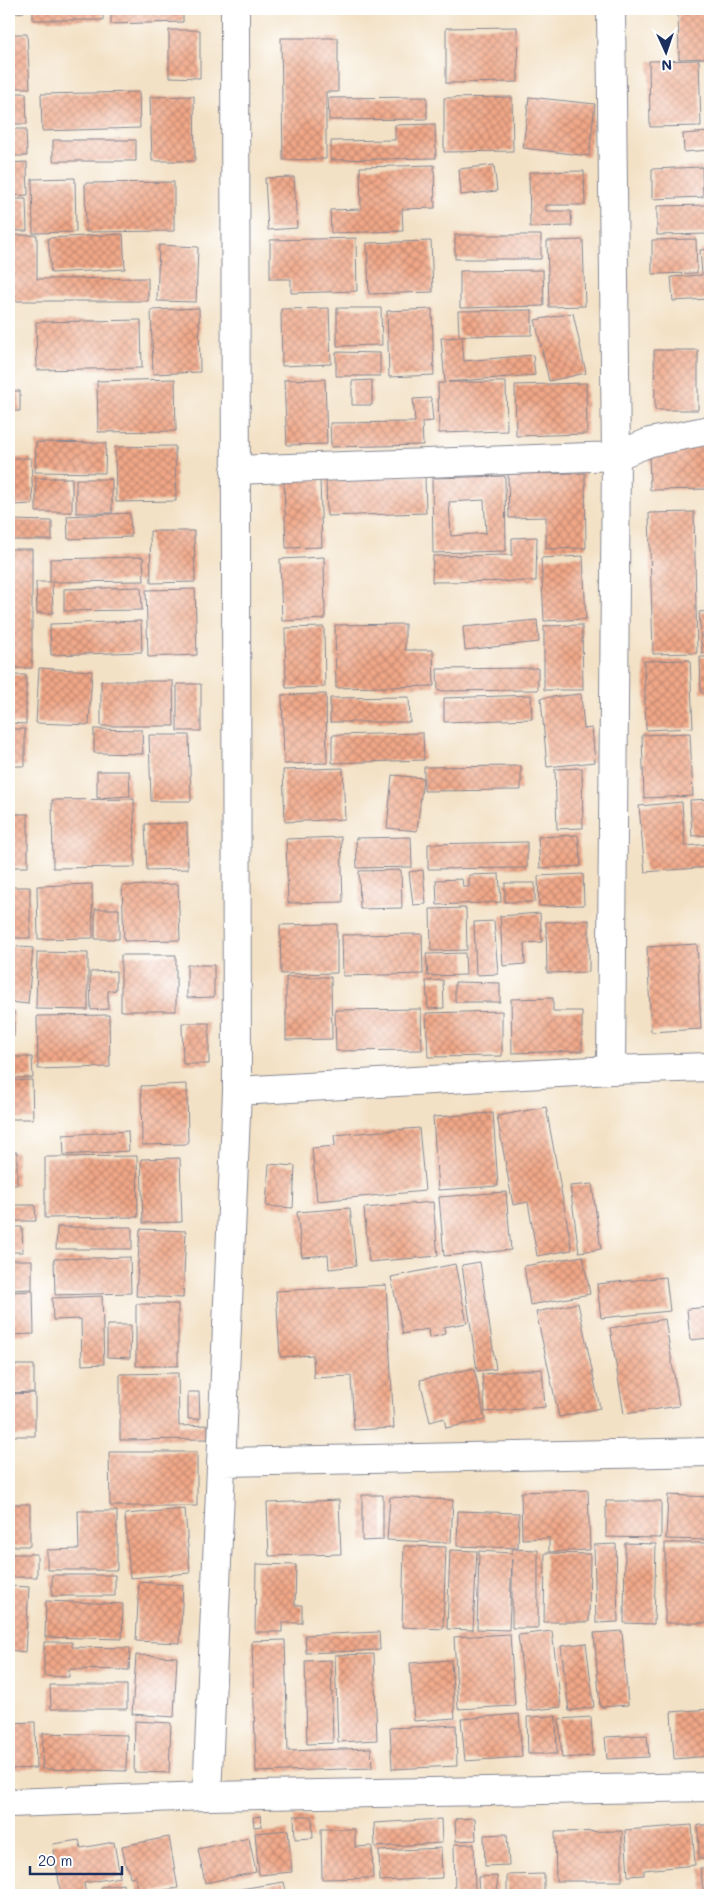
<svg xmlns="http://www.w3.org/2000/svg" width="719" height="1904" font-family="Mali,sans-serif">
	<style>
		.building { fill: url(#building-cross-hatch); fill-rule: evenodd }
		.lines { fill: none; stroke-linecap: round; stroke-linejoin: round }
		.minor-casing { stroke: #878892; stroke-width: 30 }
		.minor { stroke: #fff; stroke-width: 28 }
	</style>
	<defs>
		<pattern id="building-cross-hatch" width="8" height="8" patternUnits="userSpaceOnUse" patternTransform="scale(1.25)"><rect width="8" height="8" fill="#f1a787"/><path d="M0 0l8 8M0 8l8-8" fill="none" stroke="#c28872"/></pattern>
	</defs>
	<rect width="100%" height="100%" fill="#fff"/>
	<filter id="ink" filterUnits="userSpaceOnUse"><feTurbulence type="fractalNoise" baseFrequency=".02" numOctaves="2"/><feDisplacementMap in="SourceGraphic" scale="10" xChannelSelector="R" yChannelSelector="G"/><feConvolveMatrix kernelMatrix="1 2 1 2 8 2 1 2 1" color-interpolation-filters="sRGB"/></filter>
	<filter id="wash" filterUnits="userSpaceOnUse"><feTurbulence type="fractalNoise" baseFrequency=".0096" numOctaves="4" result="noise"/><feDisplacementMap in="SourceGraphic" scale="20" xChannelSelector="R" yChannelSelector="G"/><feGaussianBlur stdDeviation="1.12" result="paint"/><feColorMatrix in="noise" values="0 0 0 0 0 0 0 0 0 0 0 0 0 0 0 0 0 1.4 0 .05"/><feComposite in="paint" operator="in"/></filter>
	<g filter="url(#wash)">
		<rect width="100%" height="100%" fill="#f3e1c5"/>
		<g id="blocks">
			<!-- building -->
			<path class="building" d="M 9,9 L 23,9 L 24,12 L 9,14 Z
				M 33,9 L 103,9 L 103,20 L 33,20 Z
				M 111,9 L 183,9 L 183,22 L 111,24 Z
				M 678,9 L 710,9 L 710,58 L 679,59 Z
				M 517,27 L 518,82 L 446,83 L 446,28 Z
				M 169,30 L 200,30 L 200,78 L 169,77 Z
				M 9,34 L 27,34 L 30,88 L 9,88 Z
				M 281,38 L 338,38 L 338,92 L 326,92 L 326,159 L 283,160 Z
				M 699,60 L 701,126 L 650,127 L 649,61 Z
				M 139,92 L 140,128 L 42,131 L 41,94 Z
				M 9,93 L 26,93 L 27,124 L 9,124 Z
				M 194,96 L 195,161 L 152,161 L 150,97 Z
				M 427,97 L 427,119 L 329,120 L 328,98 Z
				M 512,97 L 513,151 L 444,152 L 444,98 Z
				M 529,97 L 595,104 L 589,156 L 523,148 Z
				M 435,124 L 436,158 L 331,160 L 331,141 L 395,140 L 395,125 Z
				M 9,129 L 26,129 L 27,156 L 9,156 Z
				M 709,132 L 710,150 L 684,152 L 683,134 Z
				M 53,140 L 136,140 L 136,161 L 53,161 Z
				M 27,162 L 28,195 L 9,196 L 9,163 Z
				M 434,165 L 435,208 L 402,209 L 403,231 L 331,233 L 330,210 L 361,209 L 360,167 Z
				M 494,165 L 497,191 L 461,195 L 459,169 Z
				M 702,167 L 703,197 L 652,199 L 652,169 Z
				M 584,171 L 585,205 L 546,205 L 546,211 L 571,211 L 572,226 L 530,227 L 529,172 Z
				M 294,177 L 297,228 L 268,230 L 265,178 Z
				M 706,177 L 710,177 L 710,199 L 707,199 Z
				M 75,178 L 76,232 L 33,233 L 32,179 Z
				M 174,182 L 174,231 L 86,232 L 85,183 Z
				M 9,199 L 26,199 L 27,231 L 9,231 Z
				M 710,205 L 710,234 L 657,235 L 657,206 Z
				M 123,234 L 125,269 L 51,273 L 48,238 Z
				M 10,235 L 37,235 L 37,279 L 148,278 L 148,301 L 9,301 Z
				M 455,235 L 541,235 L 541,259 L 455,259 Z
				M 356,238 L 357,291 L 291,293 L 291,279 L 270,279 L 270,240 Z
				M 696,239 L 697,273 L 652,274 L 652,240 Z
				M 583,240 L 585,306 L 549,307 L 547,241 Z
				M 431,241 L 433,292 L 369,294 L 367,243 Z
				M 159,245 L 198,247 L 196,302 L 157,301 Z
				M 710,249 L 710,274 L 707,275 L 709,299 L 673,301 L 671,277 L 702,275 L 700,250 Z
				M 543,270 L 544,306 L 460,308 L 460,271 Z
				M 199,308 L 200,372 L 153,374 L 151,310 Z
				M 329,308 L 331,364 L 282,366 L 281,309 Z
				M 337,308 L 381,308 L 382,345 L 337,346 Z
				M 432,309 L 434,375 L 389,377 L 387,311 Z
				M 532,310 L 532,335 L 459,336 L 458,311 Z
				M 573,313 L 586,373 L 549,381 L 535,320 Z
				M 141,320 L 142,368 L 37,370 L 36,322 Z
				M 462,337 L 464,361 L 533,355 L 535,375 L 448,382 L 506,382 L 507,431 L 439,433 L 438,383 L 445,383 L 441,338 Z
				M 654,350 L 698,350 L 698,410 L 655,410 Z
				M 336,352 L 380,353 L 380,376 L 336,376 Z
				M 175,379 L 176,431 L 98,432 L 97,381 Z
				M 325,379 L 327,444 L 287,445 L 284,380 Z
				M 372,380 L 372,405 L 352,405 L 352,381 Z
				M 586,383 L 587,434 L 516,436 L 515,385 Z
				M 9,391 L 20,391 L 20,411 L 9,411 Z
				M 431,398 L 433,421 L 422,422 L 423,445 L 331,447 L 330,423 L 415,422 L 413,399 Z
				M 36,442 L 106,443 L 105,473 L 35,472 Z
				M 710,443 L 710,489 L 650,490 L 649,445 Z
				M 175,446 L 176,501 L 116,502 L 115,447 Z
				M 12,458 L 31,458 L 33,504 L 14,505 Z
				M 585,473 L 586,548 L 546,549 L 546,517 L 509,518 L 508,474 Z
				M 425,476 L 426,513 L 327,516 L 326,479 Z
				M 505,476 L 506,551 L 433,553 L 432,478 ZM 484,500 L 486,533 L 451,536 L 449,502 Z
				M 36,478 L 72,478 L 72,512 L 36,512 Z
				M 76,479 L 112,479 L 112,513 L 76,513 Z
				M 320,479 L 322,547 L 286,548 L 284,480 Z
				M 694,512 L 697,653 L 653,654 L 649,513 Z
				M 708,512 L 710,512 L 710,556 L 708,556 Z
				M 130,513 L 131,537 L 68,539 L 67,516 Z
				M 9,520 L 52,521 L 52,540 L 9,540 Z
				M 150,531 L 194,531 L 195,582 L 151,583 Z
				M 537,537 L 536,581 L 432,582 L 433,556 L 512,555 L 512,538 Z
				M 9,549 L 32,549 L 32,668 L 9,668 Z
				M 583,556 L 586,619 L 544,621 L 541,558 Z
				M 143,557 L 144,581 L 52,582 L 53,613 L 37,613 L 36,582 L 50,582 L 50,559 Z
				M 324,557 L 325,619 L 282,621 L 280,559 Z
				M 141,587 L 142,610 L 64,611 L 64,589 Z
				M 195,589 L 197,655 L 148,657 L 146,590 Z
				M 710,611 L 710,652 L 702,653 L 699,612 Z
				M 537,620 L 539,642 L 465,650 L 463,627 Z
				M 141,621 L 142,652 L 51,655 L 50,624 Z
				M 405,624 L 405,650 L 433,650 L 434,686 L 336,688 L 335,625 Z
				M 582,625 L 583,690 L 544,690 L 544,626 Z
				M 324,627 L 325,687 L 286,688 L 285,628 Z
				M 700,657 L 710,657 L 710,693 L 701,693 Z
				M 690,660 L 693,728 L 646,730 L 644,661 Z
				M 39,668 L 92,671 L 89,725 L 36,723 Z
				M 538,668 L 538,690 L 438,691 L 437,669 Z
				M 9,675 L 26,675 L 26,724 L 9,723 Z
				M 101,681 L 173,681 L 174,726 L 101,726 Z
				M 177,684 L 201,684 L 201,731 L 177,731 Z
				M 326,694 L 327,763 L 284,764 L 282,695 Z
				M 581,694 L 584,729 L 592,728 L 595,762 L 547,767 L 541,698 Z
				M 531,695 L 532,719 L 444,722 L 444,698 Z
				M 409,697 L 410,722 L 330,722 L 330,698 Z
				M 9,729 L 25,729 L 25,766 L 9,766 Z
				M 94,729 L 142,730 L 143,754 L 94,753 Z
				M 423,733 L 424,760 L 332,763 L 332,735 Z
				M 690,733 L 693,796 L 644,798 L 642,735 Z
				M 149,735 L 189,735 L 191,801 L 151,801 Z
				M 521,766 L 521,790 L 424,791 L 424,767 Z
				M 343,768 L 345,819 L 285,822 L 283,770 Z
				M 582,768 L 583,828 L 557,829 L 555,769 Z
				M 97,771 L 129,771 L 130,796 L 97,798 Z
				M 392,775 L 423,778 L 417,831 L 387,828 Z
				M 134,799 L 135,867 L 53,868 L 52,800 Z
				M 710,799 L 710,835 L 692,836 L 690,800 Z
				M 682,802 L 685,846 L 710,844 L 710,867 L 645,872 L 639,806 Z
				M 9,814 L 28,814 L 28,867 L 9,867 Z
				M 187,823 L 188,869 L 147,870 L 145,824 Z
				M 578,835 L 581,866 L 540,868 L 538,837 Z
				M 341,837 L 343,902 L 288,903 L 286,839 Z
				M 411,837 L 412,867 L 357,868 L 356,838 Z
				M 527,842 L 527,868 L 428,869 L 428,844 Z
				M 401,870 L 402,908 L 360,909 L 359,871 Z
				M 423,870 L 426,904 L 413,905 L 409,872 Z
				M 499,874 L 501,902 L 437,905 L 436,880 L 462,879 L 463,887 L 469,887 L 469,875 Z
				M 583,874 L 584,905 L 539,906 L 538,876 Z
				M 505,883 L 535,883 L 535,902 L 505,902 Z
				M 92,884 L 93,938 L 38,939 L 37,886 Z
				M 178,884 L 180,940 L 124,941 L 122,886 Z
				M 9,887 L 30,887 L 30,938 L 9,938 Z
				M 466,908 L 467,950 L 431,951 L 430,909 Z
				M 95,909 L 119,909 L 119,939 L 95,939 Z
				M 540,913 L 542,942 L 524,943 L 525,964 L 503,966 L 500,916 Z
				M 589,920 L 589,972 L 547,973 L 546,922 Z
				M 494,921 L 498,974 L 476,975 L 474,922 Z
				M 337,924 L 337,973 L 281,974 L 280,925 Z
				M 422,934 L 423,974 L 343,976 L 342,935 Z
				M 697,944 L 701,1029 L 651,1032 L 647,947 Z
				M 9,946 L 33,948 L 28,1004 L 9,1002 Z
				M 37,952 L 88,953 L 88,1010 L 36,1009 Z
				M 465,953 L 466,975 L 428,976 L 426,954 Z
				M 121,955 L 176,955 L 176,1011 L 121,1011 Z
				M 187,965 L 214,965 L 214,997 L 187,998 Z
				M 116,971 L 116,990 L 108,991 L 108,1009 L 91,1010 L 90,972 Z
				M 286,977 L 331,977 L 332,1039 L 286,1040 Z
				M 443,980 L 444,1008 L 428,1009 L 426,981 Z
				M 455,982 L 500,983 L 500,1002 L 455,1002 Z
				M 553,998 L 553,1011 L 582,1011 L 582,1051 L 512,1053 L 511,999 Z
				M 421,1009 L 422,1050 L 336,1051 L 335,1010 Z
				M 9,1011 L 14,1011 L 14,1037 L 9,1037 Z
				M 502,1011 L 502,1056 L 428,1057 L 426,1013 Z
				M 109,1015 L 110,1067 L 38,1069 L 37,1016 Z
				M 182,1023 L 209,1023 L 209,1064 L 183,1064 Z
				M 9,1057 L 32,1057 L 33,1078 L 9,1078 Z
				M 32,1080 L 33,1119 L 9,1119 L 9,1081 Z
				M 187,1084 L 188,1144 L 142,1145 L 141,1086 Z
				M 546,1107 L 572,1250 L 537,1256 L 528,1202 L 513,1205 L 497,1116 Z
				M 493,1113 L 498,1186 L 438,1190 L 433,1117 Z
				M 419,1128 L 425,1191 L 317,1201 L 312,1148 L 335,1146 L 334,1135 Z
				M 128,1131 L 129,1151 L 64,1155 L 63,1135 Z
				M 9,1152 L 17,1152 L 17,1185 L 9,1185 Z
				M 137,1156 L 138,1217 L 45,1218 L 45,1157 Z
				M 180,1158 L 182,1222 L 143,1223 L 141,1159 Z
				M 269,1164 L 295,1166 L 293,1208 L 266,1206 Z
				M 592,1184 L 601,1249 L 579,1252 L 570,1186 Z
				M 506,1192 L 511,1250 L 444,1256 L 439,1197 Z
				M 433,1202 L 438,1256 L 369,1262 L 364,1208 Z
				M 9,1205 L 35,1205 L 36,1221 L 9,1221 Z
				M 350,1208 L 356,1266 L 329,1269 L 328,1255 L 302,1257 L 297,1212 Z
				M 9,1227 L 22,1227 L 23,1252 L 9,1252 Z
				M 57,1227 L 132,1227 L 132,1249 L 56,1249 Z
				M 140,1229 L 186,1231 L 183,1298 L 136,1296 Z
				M 583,1256 L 590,1294 L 530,1305 L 524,1266 Z
				M 130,1257 L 131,1293 L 55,1295 L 54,1259 Z
				M 9,1260 L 32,1260 L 32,1289 L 9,1290 Z
				M 480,1262 L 496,1369 L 477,1371 L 462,1265 Z
				M 455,1264 L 467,1323 L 444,1327 L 445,1334 L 429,1338 L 428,1329 L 403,1334 L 391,1277 Z
				M 666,1277 L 670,1311 L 601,1318 L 597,1284 Z
				M 386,1285 L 394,1428 L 354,1430 L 351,1376 L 314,1378 L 313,1355 L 280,1357 L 276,1291 Z
				M 33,1291 L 34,1334 L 9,1335 L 9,1292 Z
				M 102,1296 L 104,1364 L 82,1365 L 81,1319 L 53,1320 L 52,1298 Z
				M 578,1303 L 600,1408 L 559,1417 L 536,1312 Z
				M 136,1304 L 178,1304 L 178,1366 L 136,1366 Z
				M 710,1307 L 710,1338 L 690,1340 L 687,1309 Z
				M 665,1319 L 679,1406 L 624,1414 L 610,1328 Z
				M 107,1325 L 131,1325 L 130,1358 L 107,1357 Z
				M 9,1365 L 34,1365 L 34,1392 L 9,1393 Z
				M 474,1368 L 485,1420 L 446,1428 L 444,1418 L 430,1422 L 420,1380 Z
				M 542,1369 L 545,1407 L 485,1412 L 482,1374 Z
				M 178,1373 L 179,1426 L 208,1425 L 208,1439 L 120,1440 L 120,1374 Z
				M 710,1374 L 710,1405 L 708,1405 L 705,1375 Z
				M 188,1392 L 199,1392 L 200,1419 L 188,1419 Z
				M 35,1393 L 35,1436 L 9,1436 L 9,1394 Z
				M 109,1452 L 197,1452 L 197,1506 L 110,1506 Z
				M 588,1490 L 590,1550 L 549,1552 L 549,1538 L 522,1539 L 521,1492 Z
				M 362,1495 L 383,1495 L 383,1540 L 362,1541 Z
				M 668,1495 L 710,1497 L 710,1540 L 666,1539 Z
				M 390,1497 L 453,1500 L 451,1543 L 387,1540 Z
				M 339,1500 L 341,1554 L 269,1556 L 267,1503 Z
				M 606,1501 L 661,1501 L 661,1538 L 606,1537 Z
				M 9,1504 L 30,1504 L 30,1546 L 9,1546 Z
				M 185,1509 L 190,1573 L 130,1578 L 125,1514 Z
				M 78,1511 L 117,1511 L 117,1570 L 47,1570 L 47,1550 L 79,1549 Z
				M 458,1511 L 519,1513 L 518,1548 L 457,1546 Z
				M 625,1543 L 656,1544 L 654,1624 L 624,1623 Z
				M 665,1543 L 710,1543 L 710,1623 L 665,1623 Z
				M 616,1544 L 618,1622 L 596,1623 L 594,1545 Z
				M 404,1546 L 446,1547 L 443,1629 L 402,1627 Z
				M 512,1549 L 538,1550 L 538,1628 L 512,1628 L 512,1559 L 509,1630 L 477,1629 L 479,1551 L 512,1553 Z
				M 450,1550 L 477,1551 L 473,1630 L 447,1629 Z
				M 545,1553 L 590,1554 L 589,1622 L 544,1622 Z
				M 9,1554 L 37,1554 L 37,1577 L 9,1577 Z
				M 256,1564 L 296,1565 L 295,1605 L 302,1605 L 302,1623 L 282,1623 L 282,1632 L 255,1632 Z
				M 52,1575 L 115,1575 L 115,1596 L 52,1596 Z
				M 139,1582 L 183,1585 L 180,1643 L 136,1641 Z
				M 9,1586 L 29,1587 L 25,1652 L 9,1650 Z
				M 46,1601 L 123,1604 L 122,1639 L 45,1637 Z
				M 552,1631 L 561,1707 L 527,1711 L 518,1635 Z
				M 622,1631 L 628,1705 L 600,1707 L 594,1633 Z
				M 379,1632 L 380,1650 L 306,1653 L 305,1635 Z
				M 510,1634 L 515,1706 L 458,1709 L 454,1637 Z
				M 285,1640 L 288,1751 L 371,1748 L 372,1768 L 256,1772 L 252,1641 Z
				M 44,1642 L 72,1642 L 72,1647 L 130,1648 L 129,1670 L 69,1669 L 69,1677 L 44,1676 Z
				M 586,1643 L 594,1707 L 569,1711 L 561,1646 Z
				M 374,1654 L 377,1740 L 338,1742 L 335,1655 Z
				M 136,1655 L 177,1657 L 174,1717 L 132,1714 Z
				M 331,1660 L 333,1743 L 307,1744 L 305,1661 Z
				M 451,1660 L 455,1718 L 414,1721 L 410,1663 Z
				M 50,1685 L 127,1685 L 127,1709 L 51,1709 Z
				M 710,1709 L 710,1756 L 674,1759 L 671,1712 Z
				M 519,1714 L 522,1757 L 465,1761 L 461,1719 Z
				M 556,1716 L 557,1754 L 528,1754 L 527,1717 Z
				M 591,1717 L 593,1756 L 562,1758 L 559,1719 Z
				M 135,1721 L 171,1723 L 169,1773 L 134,1772 Z
				M 35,1722 L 36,1768 L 9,1769 L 9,1723 Z
				M 456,1725 L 457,1766 L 392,1769 L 390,1728 Z
				M 43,1733 L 127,1735 L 126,1771 L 42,1769 Z
				M 647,1735 L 649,1757 L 607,1759 L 605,1737 Z
				M 261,1816 L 262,1826 L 254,1827 L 253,1817 Z
				M 294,1816 L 312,1816 L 313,1838 L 295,1839 Z
				M 475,1818 L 476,1840 L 456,1841 L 455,1819 Z
				M 441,1819 L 442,1843 L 375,1847 L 374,1823 Z
				M 692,1825 L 695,1865 L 644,1870 L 644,1875 L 628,1876 L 625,1830 Z
				M 698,1825 L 710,1825 L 710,1859 L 699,1859 Z
				M 321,1829 L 355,1829 L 355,1847 L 372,1846 L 373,1878 L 322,1879 Z
				M 288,1830 L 292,1872 L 259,1875 L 255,1833 Z
				M 622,1831 L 622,1881 L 556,1881 L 555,1832 Z
				M 507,1834 L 509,1865 L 485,1866 L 484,1835 Z
				M 169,1837 L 178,1888 L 138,1895 L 135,1876 L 130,1877 L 128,1867 L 126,1867 L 122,1846 Z
				M 249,1838 L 256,1872 L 205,1883 L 198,1849 Z
				M 79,1840 L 81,1848 L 114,1842 L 120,1877 L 84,1883 L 86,1895 L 61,1895 L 53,1844 Z
				M 454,1844 L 474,1844 L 475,1895 L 455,1895 Z
				M 441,1848 L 442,1878 L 380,1881 L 379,1851 Z
				M 710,1867 L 710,1895 L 704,1895 L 700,1868 Z
				M 544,1874 L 544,1895 L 507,1895 L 507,1875 Z
				M 497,1876 L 498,1895 L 479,1895 L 478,1877 Z
				M 284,1882 L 287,1895 L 209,1895 L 209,1894 Z
				M 123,1884 L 125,1895 L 102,1895 L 101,1887 Z
				M 180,1892 L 180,1895 L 166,1895 L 166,1894 Z"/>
		</g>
	</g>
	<g filter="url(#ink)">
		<use href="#blocks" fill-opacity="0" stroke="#878892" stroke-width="1"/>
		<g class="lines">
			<!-- minor casing -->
			<g class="minor-casing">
				<path id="minor" d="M 235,470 L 616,456 L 650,442 L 710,430
					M 611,1070 L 616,456 L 611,9
					M 237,1091 L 611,1070 L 710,1067
					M 221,1462 L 710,1452
					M 207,1796 L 710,1787
					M 9,1803 L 207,1796 L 237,1091 L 235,9"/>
			</g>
			<!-- minor -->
			<use href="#minor" class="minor"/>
		</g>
	</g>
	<!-- margin -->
	<rect width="719" height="1904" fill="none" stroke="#fff" stroke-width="30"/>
	<!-- north arrow -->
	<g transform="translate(666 52) rotate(177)" stroke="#ffffff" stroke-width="4" paint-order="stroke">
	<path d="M0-4L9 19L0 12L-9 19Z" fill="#1b2f5e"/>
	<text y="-8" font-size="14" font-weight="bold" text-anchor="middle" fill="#1b2f5e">N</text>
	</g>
	<!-- scale -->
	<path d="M30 1866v8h92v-8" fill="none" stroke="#1b2f5e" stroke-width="2.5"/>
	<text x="38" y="1866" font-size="15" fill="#1b2f5e" stroke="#ffffff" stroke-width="4" paint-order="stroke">20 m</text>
</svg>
